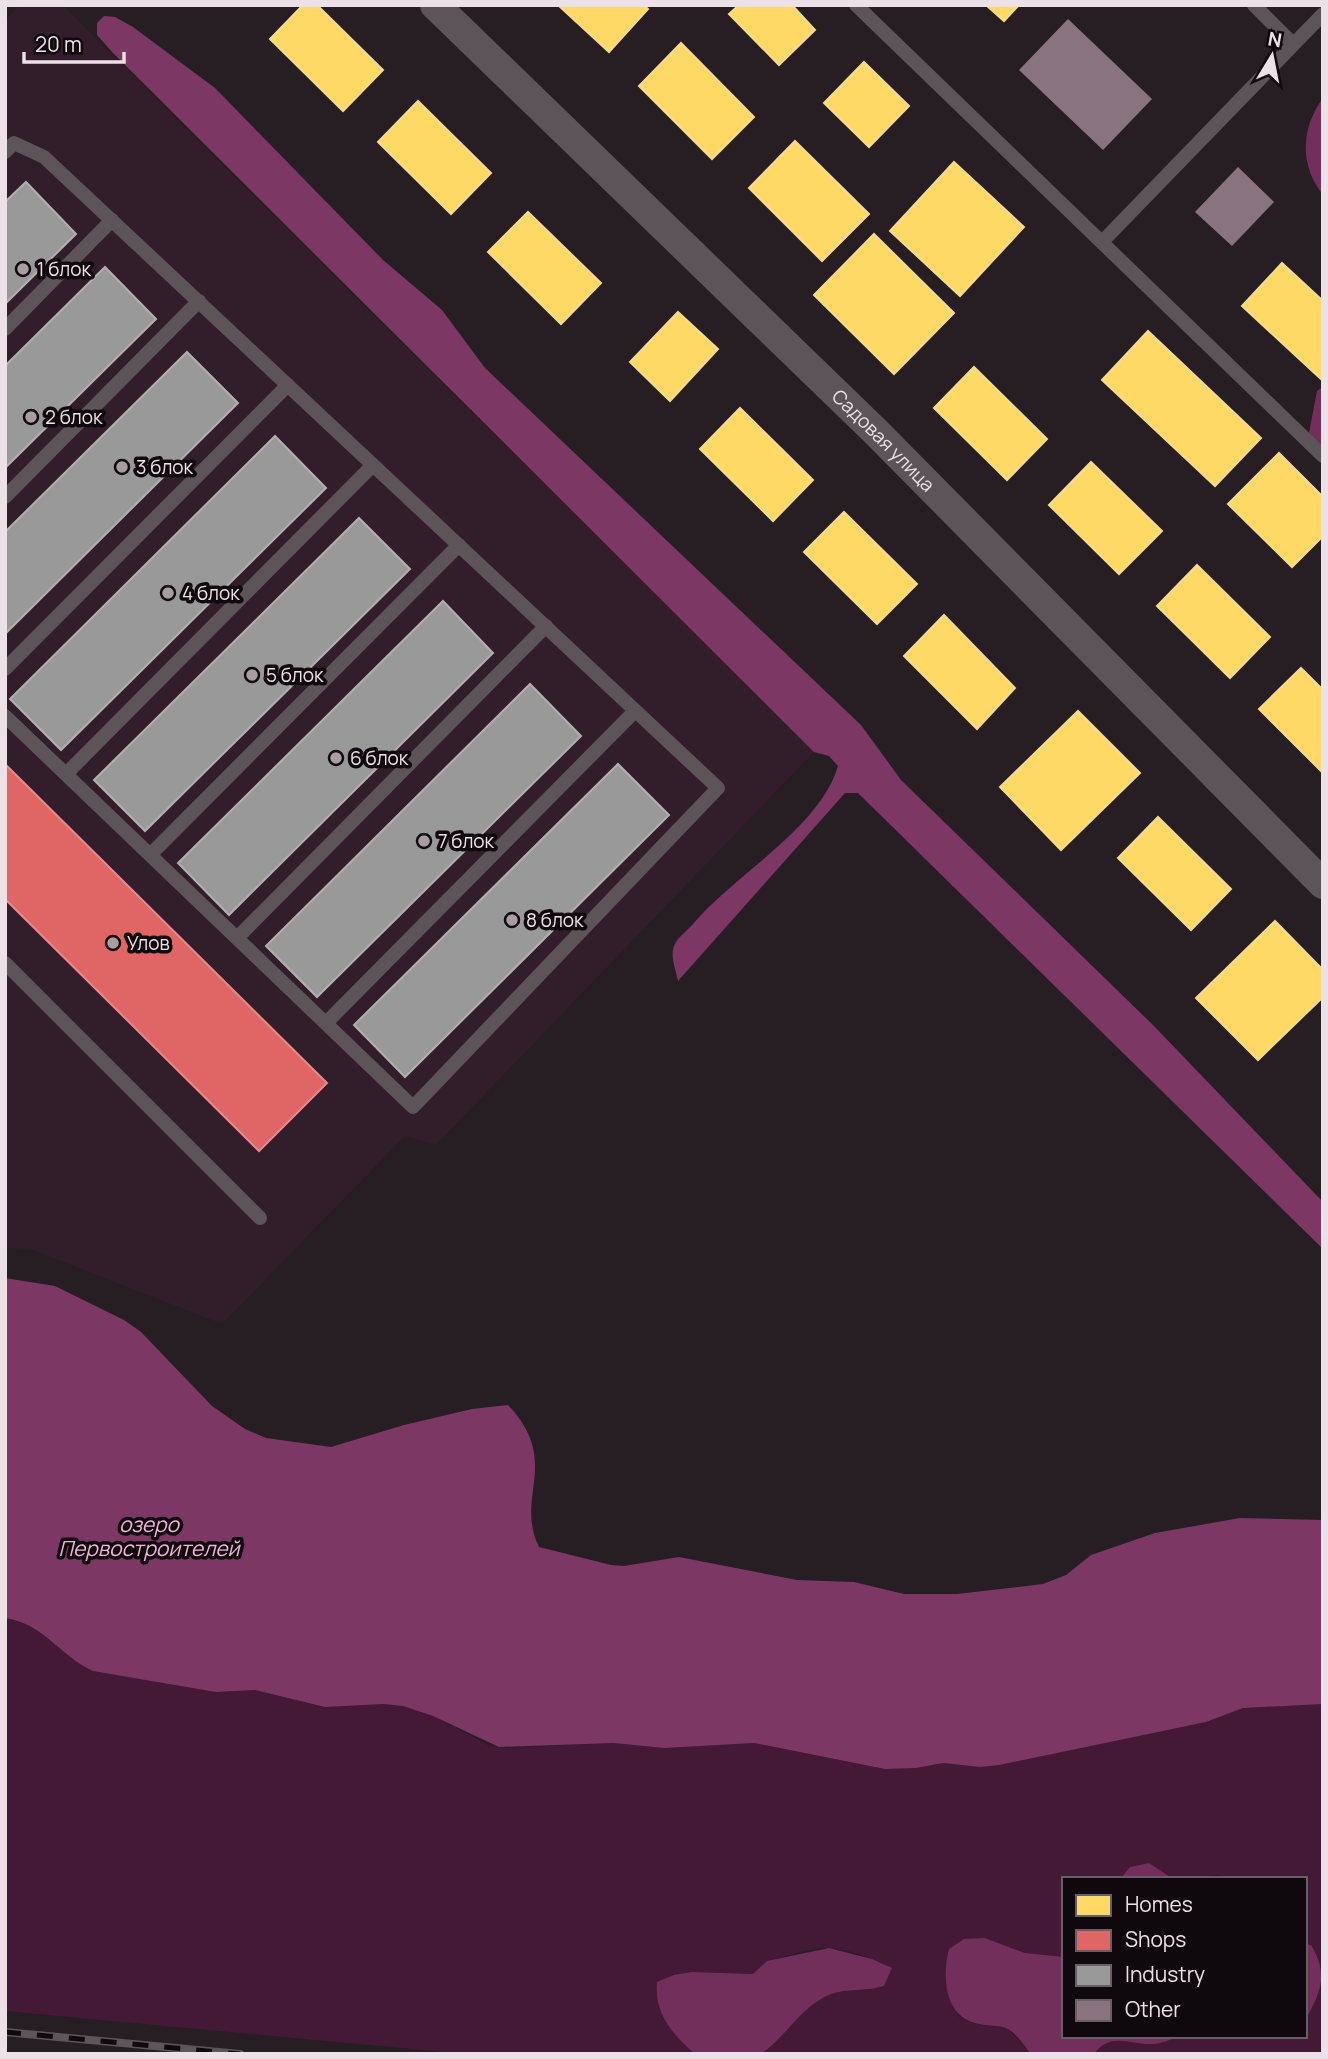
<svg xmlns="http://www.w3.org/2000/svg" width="1328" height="2059" font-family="Manrope,sans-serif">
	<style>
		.built { fill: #321d2a }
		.green { fill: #441935 }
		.forest { fill: #722f5b }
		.water { fill: #7d3764 }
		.homes { fill: #ffd966; stroke: #fadb8d; stroke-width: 2 }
		.shops { fill: #e06666; stroke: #e48b8d; stroke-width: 2 }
		.industry { fill: #999; stroke: #b2afb1; stroke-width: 2 }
		.building { fill: #88737f }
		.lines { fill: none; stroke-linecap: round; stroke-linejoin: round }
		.lane { stroke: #5c5458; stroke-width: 14 }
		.street { stroke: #5c5458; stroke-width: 30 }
		.rail-casing { stroke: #5d555a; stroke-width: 8 }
		.rail { stroke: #0f080c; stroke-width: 5; stroke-dasharray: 16; stroke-linecap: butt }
		.poi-dot { fill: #a89da3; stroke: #0f080c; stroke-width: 2.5 }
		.labels { text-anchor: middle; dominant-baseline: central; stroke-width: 7; stroke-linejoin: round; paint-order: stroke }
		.poi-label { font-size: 19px; fill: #ede1e8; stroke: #0f080c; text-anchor: start }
		.street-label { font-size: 19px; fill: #ede1e8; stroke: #0f080c }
		.water-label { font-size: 21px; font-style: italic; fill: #f5b3da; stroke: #0f080c }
	</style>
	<rect width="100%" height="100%" fill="#271e23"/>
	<!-- built -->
	<path class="built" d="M 20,5 L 62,5 L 814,752 L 436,1145 L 405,1136 L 222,1324 L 30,1249 L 5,1248 L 5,21 Z"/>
	<!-- green -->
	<path class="green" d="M 5,1618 C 47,1626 56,1654 93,1671 L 225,1692 L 255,1690 L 325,1707 L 383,1704 L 403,1706 L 433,1716 L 490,1746 L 508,1748 L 614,1743 L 664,1748 L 754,1743 L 885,1769 L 916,1768 L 943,1763 L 980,1767 L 1206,1722 L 1243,1708 L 1323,1704 L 1323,2054 L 1094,2054 L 1100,2047 L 1116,2039 L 1152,2044 L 1180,2036 L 1305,2036 L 1305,2020 L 1315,2003 L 1311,1945 L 1305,1944 L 1305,1879 L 1228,1879 L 1218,1875 L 1173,1879 L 1148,1863 L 1130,1867 L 1120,1879 L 1064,1879 L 1064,1957 L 1025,1953 L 985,1938 L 946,1984 L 958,2016 L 973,2023 L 1008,2029 L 1031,2054 L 761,2054 C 785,2037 801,2006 831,1994 C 848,1988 866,1992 884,1986 L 891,1968 C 874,1959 849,1949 829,1948 C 806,1948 770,1959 753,1974 L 692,1972 L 662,2016 L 695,2054 L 466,2054 L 5,2011 Z"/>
	<!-- forest -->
	<path class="forest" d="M 1323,98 L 1323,195 C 1299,165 1301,128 1323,98 Z
		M 1323,387 L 1323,465 L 1308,438 L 1317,391 Z
		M 1149,1863 L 1173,1879 L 1120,1879 L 1130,1867 Z
		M 985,1938 L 1025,1953 L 1064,1957 L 1064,2036 L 1180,2036 C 1172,2039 1161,2044 1152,2044 C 1130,2045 1111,2031 1094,2054 L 1031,2054 C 1025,2047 1017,2034 1008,2029 C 1000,2025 985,2026 975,2023 C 944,2015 942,1975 949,1949 L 964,1939 Z
		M 1305,1944 L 1311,1945 C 1328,1973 1322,1992 1305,2020 Z
		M 829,1948 L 872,1959 L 892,1968 L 884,1986 C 866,1992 848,1988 831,1994 C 801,2006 786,2037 761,2054 L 695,2054 C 672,2034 654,2013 657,1982 L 674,1975 L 692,1972 L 753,1974 L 767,1961 Z"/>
	<!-- water -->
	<path class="water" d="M 104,16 L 115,17 L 133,27 L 215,88 L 383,260 L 442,310 L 485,368 L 861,725 L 901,780 L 1154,1026 L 1323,1202 L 1323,1249 L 858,793 L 845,793 L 678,981 C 676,970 669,955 675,944 C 679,936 688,930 693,924 C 734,875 820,828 838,766 L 829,756 L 814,752 L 113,53 L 97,35 L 97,23 Z
		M 5,1278 L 55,1286 L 124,1320 L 141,1332 L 212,1406 L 245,1429 L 266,1438 L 331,1447 L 404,1425 L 472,1409 L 508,1405 C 562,1462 514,1497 539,1547 L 611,1565 L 624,1566 L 679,1557 L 797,1580 L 854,1582 L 904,1594 L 957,1594 L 1043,1584 L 1066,1575 L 1091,1555 L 1155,1533 L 1240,1518 L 1323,1520 L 1323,1704 L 1243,1708 L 1206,1722 L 999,1765 L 980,1767 L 943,1763 L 916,1768 L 885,1769 L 754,1743 L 664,1748 L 614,1743 L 499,1747 L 433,1716 L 403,1706 L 383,1704 L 325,1707 L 255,1690 L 216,1692 L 93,1671 C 57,1654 46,1625 5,1618 Z"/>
	<!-- homes -->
	<path class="homes" d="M 303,5 L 317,5 L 383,70 L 343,111 L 270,39 Z
		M 558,5 L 644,5 L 648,9 L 609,52 Z
		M 739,5 L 792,5 L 815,30 L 779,65 L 729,14 Z
		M 986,5 L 1019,5 L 1004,21 Z
		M 681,43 L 754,117 L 712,159 L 639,86 Z
		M 864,62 L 909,106 L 869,147 L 824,103 Z
		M 418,101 L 491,173 L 451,214 L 378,142 Z
		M 795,141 L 869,214 L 822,261 L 749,188 Z
		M 954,162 L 1024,227 L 960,296 L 890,231 Z
		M 528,212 L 601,283 L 561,324 L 488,252 Z
		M 874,234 L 954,313 L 894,374 L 814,295 Z
		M 1282,263 L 1323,301 L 1323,381 L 1242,306 Z
		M 678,312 L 718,349 L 670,401 L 630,362 Z
		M 1148,331 L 1261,438 L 1215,486 L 1102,380 Z
		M 974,367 L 1047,439 L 1007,480 L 934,408 Z
		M 740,408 L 813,480 L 773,521 L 700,449 Z
		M 1279,453 L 1323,497 L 1323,536 L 1292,567 L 1228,504 Z
		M 1091,462 L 1162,531 L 1119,574 L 1049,505 Z
		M 844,512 L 917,584 L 877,624 L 804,552 Z
		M 1197,565 L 1270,637 L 1230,678 L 1157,606 Z
		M 944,615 L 1015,688 L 977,729 L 904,656 Z
		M 1301,668 L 1323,690 L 1323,773 L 1259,709 Z
		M 1078,711 L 1140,773 L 1061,850 L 1000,787 Z
		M 1158,817 L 1231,889 L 1191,930 L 1118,858 Z
		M 1275,921 L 1323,970 L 1323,997 L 1258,1060 L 1196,998 Z"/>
	<!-- shops -->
	<path class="shops" d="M 5,764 L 327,1083 L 259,1151 L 5,899 Z"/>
	<!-- industry -->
	<path class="industry" d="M 26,182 L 76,234 L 5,304 L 5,202 Z
		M 105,267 L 156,319 L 5,468 L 5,366 Z
		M 187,352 L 238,403 L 5,634 L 5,532 Z
		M 275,436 L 326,488 L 61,750 L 10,699 Z
		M 359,518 L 410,569 L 145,831 L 94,780 Z
		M 443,601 L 493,653 L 229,915 L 178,863 Z
		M 530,684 L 581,736 L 317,997 L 266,946 Z
		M 618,764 L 669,815 L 405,1077 L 354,1025 Z"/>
	<!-- building -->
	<path class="building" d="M 1068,19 L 1152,99 L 1103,150 L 1019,70 Z
		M 1238,167 L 1274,202 L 1232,246 L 1195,212 Z"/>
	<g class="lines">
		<!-- lane -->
		<path class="lane" d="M 856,5 L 1323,456
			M 1254,5 L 1292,43
			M 5,152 L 14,143 L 44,157 L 718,788 L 413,1107 L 5,716
			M 1102,242 L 1323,14
			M 5,329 L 112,220
			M 5,497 L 199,301
			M 5,669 L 288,385
			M 66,774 L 373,465
			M 150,855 L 459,545
			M 237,938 L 546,626
			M 5,963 L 260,1218
			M 326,1023 L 635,711"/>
		<!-- street -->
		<path class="street" id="s1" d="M 435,5 L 876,432 L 1323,884"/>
		<!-- rail casing -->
		<g class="rail-casing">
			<path id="rail" d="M 5,2032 L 240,2054"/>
		</g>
		<!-- rail -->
		<use href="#rail" class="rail"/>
	</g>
	<!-- markers -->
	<g class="poi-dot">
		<circle cx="23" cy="269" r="7"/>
		<circle cx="31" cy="417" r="7"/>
		<circle cx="122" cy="467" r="7"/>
		<circle cx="168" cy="593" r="7"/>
		<circle cx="252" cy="675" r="7"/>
		<circle cx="336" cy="758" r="7"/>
		<circle cx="424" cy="841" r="7"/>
		<circle cx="512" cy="920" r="7"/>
		<circle cx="113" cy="943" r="7"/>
	</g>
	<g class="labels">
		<!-- poi labels -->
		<g class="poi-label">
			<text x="37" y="269">1 блок</text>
			<text x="45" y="417">2 блок</text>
			<text x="136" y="467">3 блок</text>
			<text x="182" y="593">4 блок</text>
			<text x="266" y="675">5 блок</text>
			<text x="350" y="758">6 блок</text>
			<text x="438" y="841">7 блок</text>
			<text x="526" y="920">8 блок</text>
			<text x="127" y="943">Улов</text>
		</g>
		<!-- street labels -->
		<g class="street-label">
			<text stroke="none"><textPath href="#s1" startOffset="625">Садовая улица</textPath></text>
		</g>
		<!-- water labels -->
		<g class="water-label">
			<text x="149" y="1524">озеро<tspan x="149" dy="24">Первостроителей</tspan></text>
		</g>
	</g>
	<!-- border -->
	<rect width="1328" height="2059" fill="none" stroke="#ede1e8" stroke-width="14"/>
	<!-- legend -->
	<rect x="1062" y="1877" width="245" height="161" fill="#0f080c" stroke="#685f64" stroke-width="2"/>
	<rect x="1076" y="1895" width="35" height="21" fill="#ffd966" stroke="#685f64" stroke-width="2"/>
	<text x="1125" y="1912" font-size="21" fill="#ede1e8">Homes</text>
	<rect x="1076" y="1930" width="35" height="21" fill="#e06666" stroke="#685f64" stroke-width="2"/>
	<text x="1125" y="1947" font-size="21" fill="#ede1e8">Shops</text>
	<rect x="1076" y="1965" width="35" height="21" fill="#999999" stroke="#685f64" stroke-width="2"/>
	<text x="1125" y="1982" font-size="21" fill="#ede1e8">Industry</text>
	<rect x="1076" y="2000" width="35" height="21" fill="#88737f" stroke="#685f64" stroke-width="2"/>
	<text x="1125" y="2017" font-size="21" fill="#ede1e8">Other</text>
	<!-- north arrow -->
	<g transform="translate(1272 56) rotate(10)" stroke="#0f080c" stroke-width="5" paint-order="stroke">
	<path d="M0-5L12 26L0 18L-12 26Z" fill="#ede1e8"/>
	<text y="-10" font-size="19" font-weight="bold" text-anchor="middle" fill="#ede1e8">N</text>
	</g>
	<!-- scale -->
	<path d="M24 52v10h100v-10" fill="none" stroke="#ede1e8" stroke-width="3.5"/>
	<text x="35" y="52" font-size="21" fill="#ede1e8" stroke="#0f080c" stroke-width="5" paint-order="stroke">20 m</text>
</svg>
